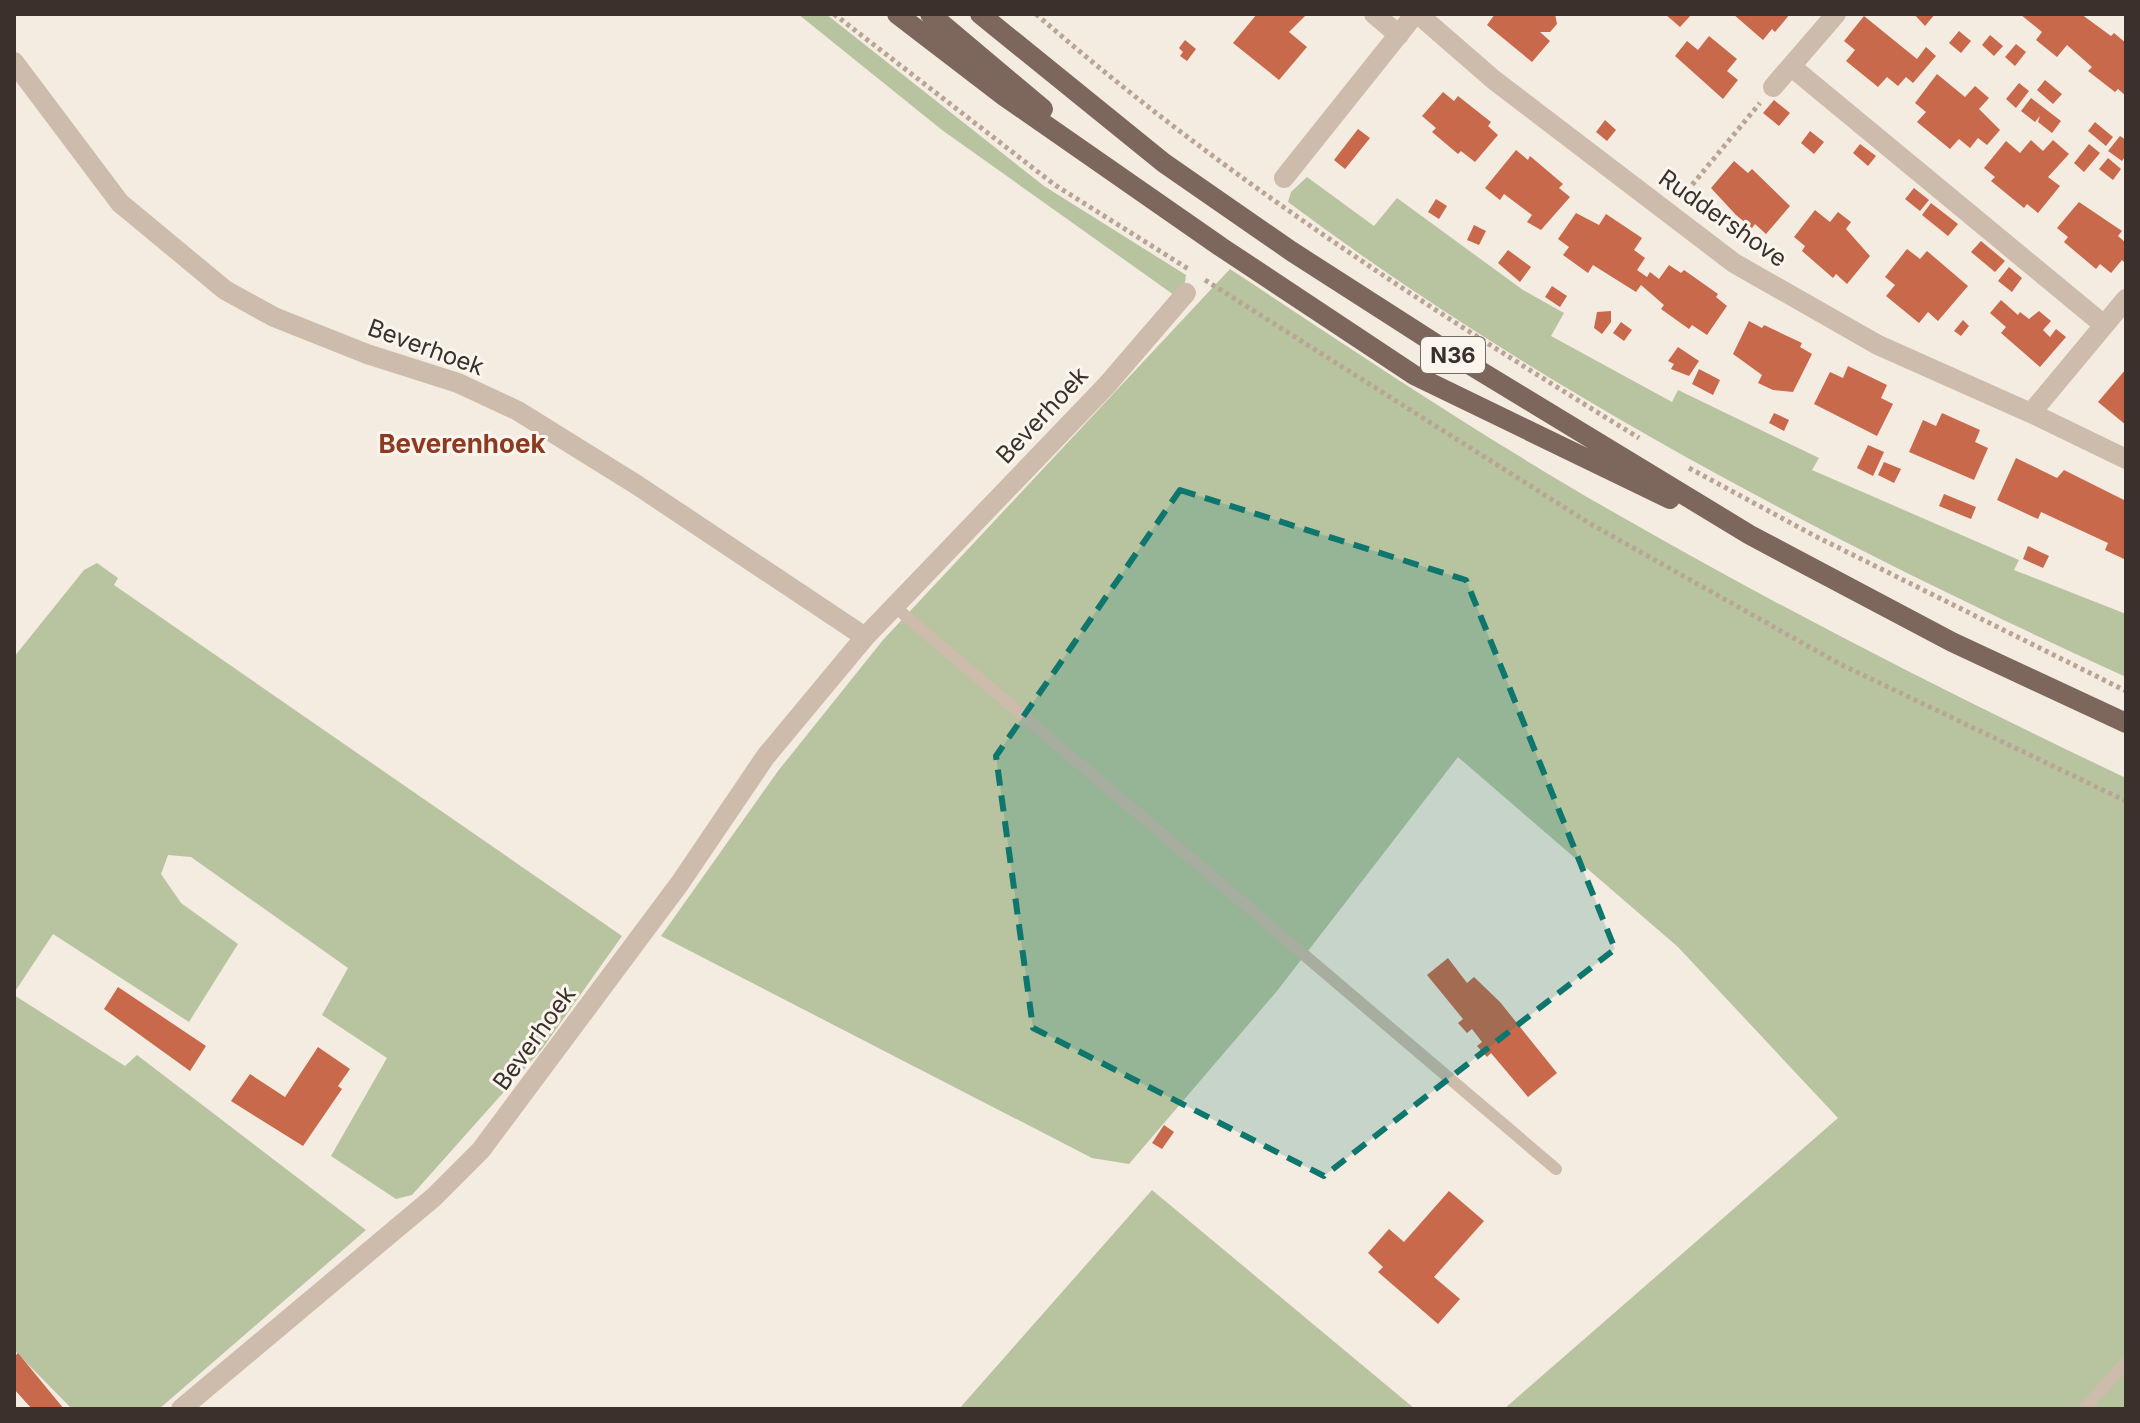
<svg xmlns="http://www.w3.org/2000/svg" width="2140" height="1423" font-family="Inter,sans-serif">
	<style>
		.green { fill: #b8c4a0 }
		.building { fill: #c8694b }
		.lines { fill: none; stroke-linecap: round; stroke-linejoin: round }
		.path { stroke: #b9a596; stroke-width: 5; stroke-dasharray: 4 4; stroke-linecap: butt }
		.lane { stroke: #cdbbac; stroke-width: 12 }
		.street { stroke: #cdbbac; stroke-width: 20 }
		.primary { stroke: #7d675c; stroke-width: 20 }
		.marked { fill: #0f766e; fill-opacity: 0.2; stroke: #0f766e; stroke-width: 6; stroke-dasharray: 16 10; stroke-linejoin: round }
		.labels { text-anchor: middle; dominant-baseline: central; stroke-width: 6; stroke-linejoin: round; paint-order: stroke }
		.shield { fill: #fbf5ee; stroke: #756b66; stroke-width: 2 }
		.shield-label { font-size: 22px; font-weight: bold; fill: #3b302b }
		.street-label { font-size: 24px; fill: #3b302b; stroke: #fbf5ee }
		.neighbourhood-label { font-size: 26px; font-weight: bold; fill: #8c3b22; stroke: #fbf5ee }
	</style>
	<rect width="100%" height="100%" fill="#f4ebe1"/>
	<!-- green -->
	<path class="green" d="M 798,14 L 826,14 L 1044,186 L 1186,275 L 1185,283 L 1174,295 L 942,130 Z
		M 1307,177 L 1374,226 L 1397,198 L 1523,290 L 1564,313 L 1551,336 L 1672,402 L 1678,390 L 1819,458 L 1812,470 L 2019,560 L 2014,570 L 2126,614 L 2126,677 C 1835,544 1545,394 1288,202 L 1291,192 Z
		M 1230,269 C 1359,354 1488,441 1622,517 C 1786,611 1955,697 2126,778 L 2126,1409 L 1504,1409 L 1838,1118 L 1678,947 L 1458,757 L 1277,991 L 1129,1164 L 1092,1158 L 661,936 L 778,771 L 883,640 Z
		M 97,563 L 118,578 L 114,585 L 622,936 L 542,1049 L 412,1195 L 396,1199 L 331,1156 L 387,1058 L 322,1015 L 348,968 L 191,857 L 168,855 L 161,874 L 181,903 L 238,944 L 189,1022 L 53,934 L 14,993 L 14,657 L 84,570 Z
		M 14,995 L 125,1066 L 137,1055 L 366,1230 L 159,1409 L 72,1409 L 14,1350 Z
		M 1152,1190 L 1415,1409 L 959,1409 Z"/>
	<!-- building -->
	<path class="building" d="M 1257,14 L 1307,14 L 1289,32 L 1307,47 L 1279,80 L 1233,43 Z
		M 1495,14 L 1555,14 L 1557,24 L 1550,32 L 1540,32 L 1550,41 L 1532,62 L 1487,25 Z
		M 1665,14 L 1692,14 L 1680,27 Z
		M 1733,14 L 1790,14 L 1775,32 L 1772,29 L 1763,40 Z
		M 1914,14 L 1935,14 L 1925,26 Z
		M 2020,14 L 2081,14 L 2111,36 L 2114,33 L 2126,43 L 2126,96 L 2118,89 L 2115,92 L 2088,71 L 2092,67 L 2067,45 L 2057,57 L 2036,40 L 2042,32 Z
		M 1864,16 L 1917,59 L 1926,47 L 1936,56 L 1913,83 L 1906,77 L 1898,86 L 1887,77 L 1878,87 L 1846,61 L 1855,50 L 1844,41 Z
		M 1959,31 L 1971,41 L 1961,53 L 1949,43 Z
		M 1990,35 L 2003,46 L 1994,56 L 1982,45 Z
		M 1709,36 L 1737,59 L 1727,71 L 1738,80 L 1723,99 L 1675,56 L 1687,41 L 1698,50 Z
		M 1185,40 L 1196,49 L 1187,61 L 1180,56 L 1183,52 L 1179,48 Z
		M 2016,44 L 2026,52 L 2015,66 L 2005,57 Z
		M 1937,74 L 1965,97 L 1975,86 L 1989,98 L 1979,109 L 2000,130 L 1987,145 L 1978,138 L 1970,148 L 1959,139 L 1950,149 L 1917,122 L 1926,112 L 1915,103 Z
		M 2045,80 L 2062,94 L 2053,104 L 2037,90 Z
		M 2019,83 L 2029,91 L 2016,108 L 2006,99 Z
		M 1443,92 L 1454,101 L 1458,96 L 1491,122 L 1488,126 L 1498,135 L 1475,162 L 1461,151 L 1458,154 L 1432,132 L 1436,128 L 1422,116 Z
		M 2031,98 L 2061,121 L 2052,133 L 2038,122 L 2040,116 L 2035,122 L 2021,111 Z
		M 1774,100 L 1790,113 L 1779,126 L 1763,113 Z
		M 1605,120 L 1616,130 L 1607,141 L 1596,132 Z
		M 2095,122 L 2113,137 L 2106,146 L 2088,131 Z
		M 1358,129 L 1370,138 L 1345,169 L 1334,160 Z
		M 1810,131 L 1824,142 L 1814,154 L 1801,143 Z
		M 2120,136 L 2126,140 L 2126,155 L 2122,161 L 2108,151 Z
		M 2031,140 L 2043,151 L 2053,140 L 2069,154 L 2048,177 L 2060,186 L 2038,213 L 2027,204 L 2024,208 L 1991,181 L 1995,177 L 1984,168 L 2006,141 L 2020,153 Z
		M 1860,144 L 1876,156 L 1868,166 L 1853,153 Z
		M 2089,144 L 2100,153 L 2084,172 L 2074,163 Z
		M 1516,150 L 1528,160 L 1530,156 L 1563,184 L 1559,188 L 1570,197 L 1541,230 L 1527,222 L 1532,215 L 1504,194 L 1500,200 L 1485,188 Z
		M 2108,158 L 2121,169 L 2113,180 L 2099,169 Z
		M 1734,161 L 1748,173 L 1752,169 L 1790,206 L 1766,234 L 1755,224 L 1752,228 L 1736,215 L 1711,188 Z
		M 1914,188 L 1929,200 L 1920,211 L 1905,199 Z
		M 1436,199 L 1447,206 L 1439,219 L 1428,212 Z
		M 2079,202 L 2122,231 L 2118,236 L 2126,243 L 2126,264 L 2122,260 L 2111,273 L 2100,264 L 2096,269 L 2064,242 L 2068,237 L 2057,228 Z
		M 1931,203 L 1958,224 L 1948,236 L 1922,215 Z
		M 1815,210 L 1830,222 L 1838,212 L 1851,222 L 1846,229 L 1870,256 L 1847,284 L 1836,274 L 1833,278 L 1802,251 L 1805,246 L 1794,237 Z
		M 1576,213 L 1599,225 L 1606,214 L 1642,238 L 1634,250 L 1645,258 L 1637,270 L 1647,277 L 1650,272 L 1659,279 L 1669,265 L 1681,273 L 1684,270 L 1718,294 L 1716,297 L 1727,306 L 1707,335 L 1692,325 L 1689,329 L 1661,309 L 1664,305 L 1641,285 L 1636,292 L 1593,265 L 1588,273 L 1563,255 L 1569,247 L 1558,239 Z
		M 1474,225 L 1486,231 L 1479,245 L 1467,240 Z
		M 1981,241 L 2005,261 L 1995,272 L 1971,252 Z
		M 1907,249 L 1920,259 L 1927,251 L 1968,286 L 1938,321 L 1928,312 L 1919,323 L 1886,296 L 1895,285 L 1885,277 Z
		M 1508,250 L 1531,267 L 1520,282 L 1498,263 Z
		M 2009,267 L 2022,278 L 2012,292 L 1998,281 Z
		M 1552,286 L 1567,296 L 1560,307 L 1545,297 Z
		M 2001,300 L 2018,315 L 2020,312 L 2029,319 L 2039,311 L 2051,321 L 2043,330 L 2050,337 L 2056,329 L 2066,337 L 2040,367 L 2001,333 L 2006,327 L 1990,313 Z
		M 1611,311 L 1611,322 L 1602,334 L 1594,328 L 1597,312 Z
		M 1963,320 L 1969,326 L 1961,336 L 1954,331 Z
		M 1749,321 L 1762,328 L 1764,325 L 1802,343 L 1800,347 L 1812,354 L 1793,392 L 1773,390 L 1758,383 L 1762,375 L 1733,354 Z
		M 1621,322 L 1632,330 L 1624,341 L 1613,333 Z
		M 1678,347 L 1699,361 L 1689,376 L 1671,369 L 1674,364 L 1668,361 Z
		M 1848,366 L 1887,385 L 1881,398 L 1893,404 L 1877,436 L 1814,404 L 1830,372 L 1843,378 Z
		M 1699,369 L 1720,380 L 1713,395 L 1692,384 Z
		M 2126,369 L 2126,425 L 2098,402 Z
		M 1774,413 L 1789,420 L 1784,431 L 1769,423 Z
		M 1942,413 L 1980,430 L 1975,442 L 1988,448 L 1974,480 L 1909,452 L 1923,420 L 1936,426 Z
		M 1868,445 L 1884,452 L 1873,476 L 1857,468 Z
		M 2016,458 L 2057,478 L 2064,470 L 2126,501 L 2126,560 L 2105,550 L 2108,543 L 2041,512 L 2038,519 L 1997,500 Z
		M 1884,462 L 1901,469 L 1894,483 L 1878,475 Z
		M 1944,494 L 1976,507 L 1971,519 L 1939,506 Z
		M 2028,546 L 2049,556 L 2043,568 L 2023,559 Z
		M 1448,958 L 1467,983 L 1474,977 L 1500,1002 L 1557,1073 L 1528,1097 L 1491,1053 L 1487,1057 L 1477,1046 L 1482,1042 L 1472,1029 L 1467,1033 L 1458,1023 L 1463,1019 L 1427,975 Z
		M 118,987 L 206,1046 L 190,1071 L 104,1009 Z
		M 318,1047 L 350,1069 L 338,1086 L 342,1089 L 303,1146 L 231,1101 L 250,1074 L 285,1097 Z
		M 1164,1125 L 1174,1132 L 1162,1149 L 1152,1143 Z
		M 1449,1191 L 1484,1221 L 1434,1277 L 1460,1299 L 1438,1324 L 1378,1272 L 1383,1267 L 1368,1253 L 1389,1229 L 1404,1242 Z
		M 18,1353 L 64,1409 L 32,1409 L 14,1389 L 14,1357 Z"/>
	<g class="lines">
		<!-- path -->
		<path class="path" d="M 834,14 L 1055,185 L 1190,270
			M 1036,14 C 1221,176 1430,309 1639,438
			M 1682,197 L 1760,103
			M 1205,280 L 1589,523 L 1838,663 L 2126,801
			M 1689,468 L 1815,536 L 2126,691"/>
		<!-- lane -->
		<path class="lane" d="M 894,606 L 1556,1169
			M 2084,1409 L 2126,1362"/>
		<!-- street -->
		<path class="street" d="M 1374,14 L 1399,35
			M 1418,14 L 1494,80 L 1734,263 L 1878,345 L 2031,413 L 2126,299
			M 14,62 L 120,203 L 225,290 L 274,317 L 367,354 L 458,383 L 518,411 L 637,485 L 865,637
			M 1793,68 L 2104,325
			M 1773,87 L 1836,14
			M 1284,178 L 1415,14
			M 2031,413 L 2126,459
			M 181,1409 L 434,1197 L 481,1150 L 680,883 L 766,756 L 865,637 L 1106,386 L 1186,293"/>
		<!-- primary -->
		<path class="primary" d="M 897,14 L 1004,96 L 1221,247 L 1414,375 L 1670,499
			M 930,14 L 1043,109
			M 980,14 L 1164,163 L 1291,251 L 1439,346 L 1750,535 L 1952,642 L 2126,723"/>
	</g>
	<!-- marked area -->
	<path class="marked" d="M 1180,490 L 1466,580 L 1615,949 L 1324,1176 L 1033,1028 L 996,756 Z"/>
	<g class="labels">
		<!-- shield labels -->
		<rect class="shield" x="1421" y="337" width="64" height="36" rx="6"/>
		<g class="shield-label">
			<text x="1453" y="355">N36</text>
		</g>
		<!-- street labels -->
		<g class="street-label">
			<text transform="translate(1723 218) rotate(35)">Ruddershove</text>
			<text transform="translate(426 347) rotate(20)">Beverhoek</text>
			<text transform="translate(1042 415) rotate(-47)">Beverhoek</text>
			<text transform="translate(534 1038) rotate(-54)">Beverhoek</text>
		</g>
		<!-- neighbourhood labels -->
		<g class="neighbourhood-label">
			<text x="462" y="443">Beverenhoek</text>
		</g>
	</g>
	<!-- border -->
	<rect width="2140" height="1423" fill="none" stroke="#3b302b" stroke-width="32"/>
</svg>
